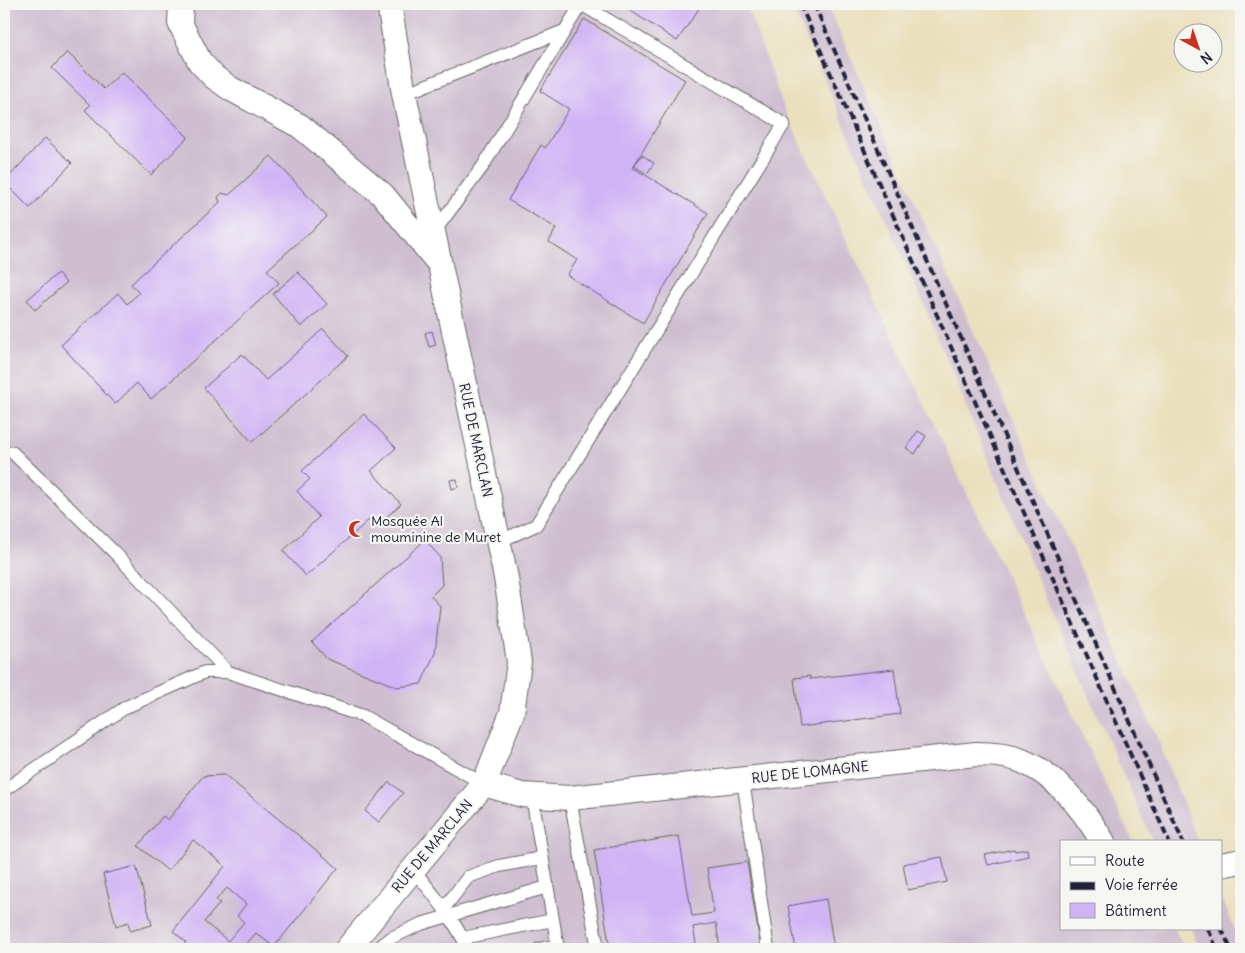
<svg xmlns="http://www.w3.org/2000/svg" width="1245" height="953" font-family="Delius,sans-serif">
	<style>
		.industrial { fill: #cebed0 }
		.building { fill: #d0b3f5; fill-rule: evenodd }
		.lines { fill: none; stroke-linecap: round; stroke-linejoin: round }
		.service-casing { stroke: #686468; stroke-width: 14 }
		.minor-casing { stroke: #686468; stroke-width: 26 }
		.service { stroke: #fff; stroke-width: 12 }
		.minor { stroke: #fff; stroke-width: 24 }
		.rail { stroke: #22223b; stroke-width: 4; stroke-dasharray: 8 4; stroke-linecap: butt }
		.labels { text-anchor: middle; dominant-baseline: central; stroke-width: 4.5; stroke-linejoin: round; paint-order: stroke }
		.street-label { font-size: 14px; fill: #22223b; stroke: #f6f6f2 }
		.poi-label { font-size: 14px; fill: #22223b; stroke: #f6f6f2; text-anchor: start }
	</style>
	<rect width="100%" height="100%" fill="#f6f6f2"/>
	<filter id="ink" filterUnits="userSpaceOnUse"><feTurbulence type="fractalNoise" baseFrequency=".02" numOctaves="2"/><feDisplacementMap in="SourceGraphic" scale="10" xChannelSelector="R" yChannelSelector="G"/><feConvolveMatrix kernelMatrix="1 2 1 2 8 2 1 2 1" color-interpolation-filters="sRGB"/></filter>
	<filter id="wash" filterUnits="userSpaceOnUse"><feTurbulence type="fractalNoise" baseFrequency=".0096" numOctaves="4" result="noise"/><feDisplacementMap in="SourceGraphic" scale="20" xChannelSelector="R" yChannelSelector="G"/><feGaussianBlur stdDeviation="1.12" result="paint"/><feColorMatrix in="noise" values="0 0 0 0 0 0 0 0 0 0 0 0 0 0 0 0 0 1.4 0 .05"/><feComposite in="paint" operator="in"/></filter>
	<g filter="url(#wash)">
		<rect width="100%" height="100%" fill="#eae0bd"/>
		<!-- industrial -->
		<path class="industrial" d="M 4,4 L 746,4 L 786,113 L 1133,842 L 1061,842 L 1061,929 L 1175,929 L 1184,949 L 4,949 Z
			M 791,4 L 827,4 L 901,171 L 1158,740 L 1198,842 L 1153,842 L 1046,599 L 929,317 Z
			M 1221,897 L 1241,944 L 1241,949 L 1200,949 L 1191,929 L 1221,929 Z"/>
		<g id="blocks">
			<!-- building -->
			<path class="building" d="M 620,4 L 702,4 L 677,41 Z
				M 584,19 L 685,80 L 632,169 L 633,168 L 637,170 L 708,213 L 643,323 L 567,275 L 577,260 L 549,242 L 556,228 L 508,200 L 541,145 L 545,148 L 569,109 L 540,91 Z
				M 67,52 L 104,89 L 122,72 L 188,137 L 151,175 L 85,110 L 90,105 L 52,68 Z
				M 45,138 L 72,163 L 30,208 L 4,182 Z
				M 642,155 L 654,163 L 647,174 L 634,166 Z
				M 271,156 L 327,217 L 267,270 L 279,283 L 151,399 L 137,383 L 115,404 L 61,345 L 118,293 L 127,304 L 139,293 L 131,284 L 220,202 L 218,197 L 222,193 L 229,195 Z
				M 298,272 L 327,304 L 301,327 L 273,294 Z
				M 58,273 L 66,283 L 35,310 L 27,300 Z
				M 323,329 L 348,356 L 252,442 L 204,388 L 242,354 L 266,380 Z
				M 432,331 L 436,345 L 429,347 L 425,333 Z
				M 364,414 L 396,448 L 371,471 L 401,504 L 375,527 L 369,520 L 306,576 L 283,551 L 319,517 L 297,491 L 310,479 L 302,471 Z
				M 918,431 L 926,436 L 915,454 L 906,448 Z
				M 457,479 L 458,487 L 452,489 L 450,480 Z
				M 425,540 L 440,557 L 442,585 L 431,596 L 440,606 L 435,653 L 421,684 L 397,687 L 327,659 L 312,642 Z
				M 894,669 L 900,714 L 800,727 L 794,678 L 810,676 L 810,679 Z
				M 225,775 L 338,868 L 274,947 L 256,933 L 242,949 L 187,949 L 183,946 L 186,942 L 173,931 L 225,866 L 193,840 L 168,871 L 138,846 L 163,816 L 168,820 L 203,776 ZM 227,888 L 246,904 L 237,916 L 244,922 L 228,941 L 204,922 L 220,903 L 216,900 Z
				M 389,782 L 403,793 L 379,822 L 365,811 Z
				M 679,836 L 692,916 L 714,913 L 707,868 L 747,862 L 761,949 L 720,949 L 716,923 L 693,927 L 697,949 L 610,949 L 594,850 Z
				M 1014,849 L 1015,851 L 1027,849 L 1028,856 L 988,865 L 985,855 Z
				M 942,857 L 947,882 L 908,890 L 903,864 Z
				M 136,866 L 152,925 L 130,931 L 128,922 L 116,926 L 103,874 Z
				M 826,899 L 834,949 L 796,949 L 788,906 Z"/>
		</g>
	</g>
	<g filter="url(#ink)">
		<use href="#blocks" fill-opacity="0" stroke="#686468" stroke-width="1"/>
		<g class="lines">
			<!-- service casing -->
			<g class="service-casing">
				<path id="service" d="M 404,94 L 564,31
					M 434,232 L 483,166 L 581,4 L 784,124 L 536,525 L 498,542
					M 12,452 L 114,552 L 228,672
					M 743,780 L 768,949
					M 4,790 L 126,707 L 205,672 L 228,672 L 363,716 L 484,784
					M 532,796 L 558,949
					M 570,798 L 598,949
					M 413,869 C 434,895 454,919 468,949
					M 445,907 L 468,877 L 499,866 L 542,858
					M 463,938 L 553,920
					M 377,949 L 391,938 L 421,924 L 547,887
					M 539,949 L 557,945"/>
			</g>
			<!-- minor casing -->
			<g class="minor-casing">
				<path id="minor" d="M 181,4 L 180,23 L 200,62 L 214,77 L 231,89 L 300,126 L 383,195 L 437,261
					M 484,784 L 522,795 L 570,798 L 976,754 C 992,754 1008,755 1022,761 C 1058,776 1084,810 1103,842
					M 1221,865 L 1241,861
					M 347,949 L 484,784 L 512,713 L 519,662 L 506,578 L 404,94 L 389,4"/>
			</g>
			<!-- service -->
			<use href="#service" class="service"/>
			<!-- minor -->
			<use href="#minor" class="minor"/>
			<!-- rail -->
			<path class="rail" d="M 800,4 L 1169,842
				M 814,4 L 1183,842
				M 1221,928 L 1231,949
				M 1208,929 L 1217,949"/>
		</g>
	</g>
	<!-- icons -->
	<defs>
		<g id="mosque-bare" transform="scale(1.35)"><path d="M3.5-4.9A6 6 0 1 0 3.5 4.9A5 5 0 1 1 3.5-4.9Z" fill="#c8321e" stroke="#f6f6f2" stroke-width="2.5" paint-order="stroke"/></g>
	</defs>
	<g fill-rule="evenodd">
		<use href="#mosque-bare" x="357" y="529"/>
	</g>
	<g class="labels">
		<!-- street labels -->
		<g class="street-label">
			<text transform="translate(476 440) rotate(78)">RUE DE MARCLAN</text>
			<text transform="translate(810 772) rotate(-6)">RUE DE LOMAGNE</text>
			<text transform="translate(432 846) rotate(-50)">RUE DE MARCLAN</text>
		</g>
		<!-- poi labels -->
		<g class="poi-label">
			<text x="371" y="521">Mosquée Al<tspan x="371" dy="16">mouminine de Muret</tspan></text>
		</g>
	</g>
	<!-- margin -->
	<rect width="1245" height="953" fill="none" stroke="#f6f6f2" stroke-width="20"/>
	<!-- legend -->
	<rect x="1060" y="840" width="162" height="90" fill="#f6f6f2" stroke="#a1a1a9"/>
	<rect x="1070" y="857" width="25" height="8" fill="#ffffff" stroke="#a1a1a9"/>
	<text x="1105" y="866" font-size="15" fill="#22223b">Route</text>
	<rect x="1070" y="882" width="25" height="8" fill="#22223b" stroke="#a1a1a9"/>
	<text x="1105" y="890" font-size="15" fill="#22223b">Voie ferrée</text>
	<rect x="1070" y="903" width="25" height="15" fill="#d0b3f5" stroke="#a1a1a9"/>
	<text x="1105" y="916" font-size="15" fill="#22223b">Bâtiment</text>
	<!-- north arrow -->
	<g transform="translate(1198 48) rotate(140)"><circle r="24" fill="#f6f6f2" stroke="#a1a1a9"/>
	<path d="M0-4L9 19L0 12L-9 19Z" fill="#c8321e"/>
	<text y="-8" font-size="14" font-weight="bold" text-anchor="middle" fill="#22223b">N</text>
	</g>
</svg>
